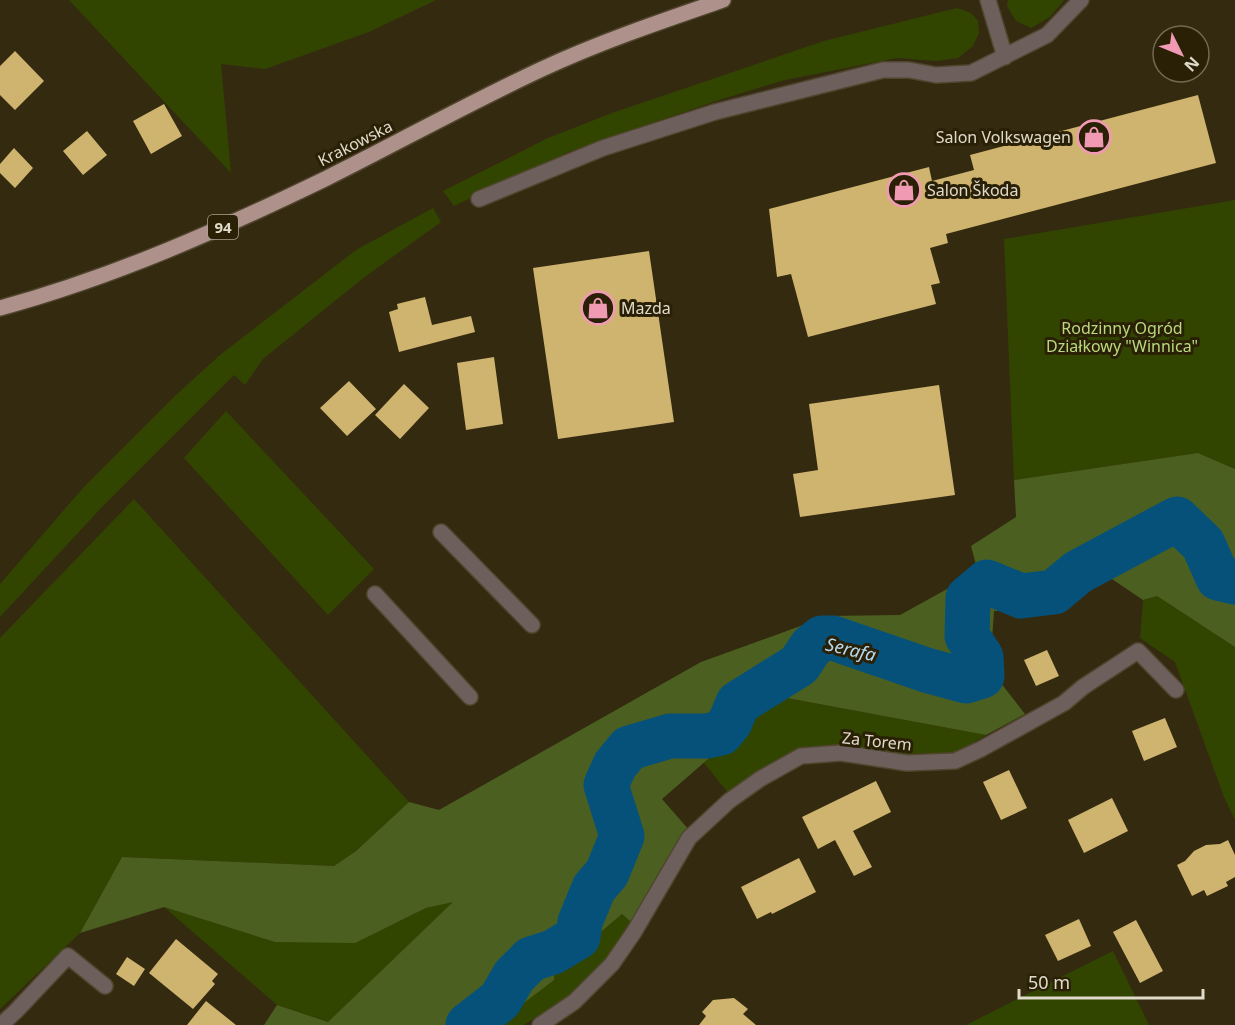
<svg xmlns="http://www.w3.org/2000/svg" width="1235" height="1025" font-family="'Noto Sans',sans-serif">
	<style>
		.green { fill: #324500 }
		.forest { fill: #4b6020 }
		.lines { fill: none; stroke-linecap: round; stroke-linejoin: round }
		.river { stroke: #06517a; stroke-width: 45 }
		.building { fill: #cfb46f }
		.minor-casing { stroke: #50462e; stroke-width: 18 }
		.major-casing { stroke: #50462e; stroke-width: 18 }
		.minor { stroke: #6d5f5c; stroke-width: 15 }
		.major { stroke: #af918c; stroke-width: 15 }
		.labels { text-anchor: middle; dominant-baseline: central; stroke-width: 6; stroke-linejoin: round; paint-order: stroke }
		.shield { fill: #2a2006; stroke: #a9a28f; stroke-width: 1.5 }
		.shield-label { font-size: 15px; font-weight: bold; fill: #e0daca }
		.poi-label { font-size: 16px; fill: #e0daca; stroke: #2a2006; text-anchor: start }
		.street-label { font-size: 16px; fill: #e0daca; stroke: #2a2006 }
		.park-label { font-size: 16px; fill: #b9d97e; stroke: #2a2006 }
		.water-label { font-size: 18px; font-style: italic; fill: #b8d9f2; stroke: #2a2006 }
	</style>
	<rect width="100%" height="100%" fill="#342a10"/>
	<!-- green -->
	<path class="green" d="M 69,0 L 436,0 L 369,32 L 265,69 L 221,64 L 231,173 Z
		M 1008,0 L 1064,0 L 1050,17 L 1031,28 L 1016,21 L 1007,6 Z
		M 957,8 L 971,13 L 978,21 L 979,33 L 973,46 L 958,58 L 936,61 L 897,58 L 785,80 L 719,100 L 563,154 L 563,160 L 487,190 L 454,206 L 443,191 L 548,138 L 612,113 L 824,41 Z
		M 1235,200 L 1235,469 L 1198,453 L 1014,480 L 1004,239 Z
		M 433,208 L 441,222 L 362,279 L 263,359 L 245,385 L 234,375 L 102,507 L 0,617 L 0,584 L 83,488 L 176,395 L 220,355 L 356,250 Z
		M 226,411 L 374,569 L 328,615 L 184,458 Z
		M 134,499 L 409,802 L 356,851 L 334,866 L 122,857 L 80,933 L 0,1009 L 0,638 Z
		M 1157,596 L 1235,647 L 1235,820 L 1224,797 L 1175,662 L 1140,638 L 1143,600 Z
		M 787,698 L 986,735 L 956,753 L 909,754 L 830,745 L 790,753 L 730,795 L 704,763 L 737,734 L 746,711 Z
		M 455,901 L 328,1022 L 277,1005 L 164,907 L 275,942 L 400,921 L 426,908 Z
		M 622,914 L 631,922 L 606,961 L 563,1000 L 524,1025 L 491,1025 Z
		M 1113,951 L 1149,1025 L 966,1025 Z"/>
	<!-- forest -->
	<path class="forest" d="M 1198,453 L 1235,469 L 1235,647 L 1157,596 L 1143,600 L 1103,573 L 1083,584 L 1048,610 L 994,611 L 990,669 L 1025,714 L 986,735 L 787,698 L 746,711 L 737,734 L 662,799 L 689,830 L 631,922 L 622,914 L 554,972 L 554,980 L 495,1025 L 264,1025 L 277,1005 L 328,1022 L 453,902 L 426,908 L 355,943 L 275,942 L 164,907 L 80,933 L 122,857 L 334,866 L 356,851 L 409,802 L 439,810 L 701,662 L 828,616 L 900,615 L 978,572 L 971,546 L 1016,517 L 1014,480 Z"/>
	<g class="lines">
		<!-- river -->
		<path class="river" d="M 468,1025 L 500,1000 L 514,976 L 531,959 L 553,952 L 578,937 L 580,922 L 594,888 L 607,873 L 622,836 L 606,785 L 615,765 L 629,748 L 670,736 L 707,736 L 721,733 L 730,722 L 738,703 L 799,665 L 811,647 L 822,638 L 833,638 L 926,670 L 966,681 L 982,676 L 981,657 L 967,636 L 968,598 L 987,582 L 1021,596 L 1054,592 L 1078,572 L 1177,519 L 1203,544 L 1218,578 L 1235,582"/>
	</g>
	<!-- building -->
	<path class="building" d="M 15,51 L 44,81 L 15,110 L 0,95 L 0,66 Z
		M 1198,95 L 1216,163 L 946,234 L 948,243 L 930,248 L 940,283 L 931,285 L 936,304 L 808,337 L 791,274 L 777,277 L 769,209 L 929,167 L 932,181 L 974,170 L 970,155 Z
		M 164,104 L 182,136 L 151,154 L 133,121 Z
		M 87,131 L 107,155 L 83,175 L 63,151 Z
		M 14,148 L 33,168 L 15,188 L 0,173 L 0,164 Z
		M 649,251 L 674,422 L 558,439 L 533,268 Z
		M 425,297 L 432,325 L 471,316 L 475,332 L 399,352 L 389,312 L 398,309 L 397,304 Z
		M 494,357 L 503,424 L 466,430 L 457,363 Z
		M 349,381 L 376,409 L 347,436 L 320,408 Z
		M 404,384 L 429,408 L 400,439 L 375,415 Z
		M 939,385 L 955,495 L 800,517 L 793,474 L 818,470 L 809,404 Z
		M 1047,650 L 1059,676 L 1036,686 L 1024,660 Z
		M 1165,718 L 1177,747 L 1144,761 L 1132,731 Z
		M 1009,770 L 1027,808 L 1001,820 L 983,782 Z
		M 876,781 L 891,812 L 853,831 L 872,867 L 854,876 L 835,840 L 818,849 L 802,817 Z
		M 1112,798 L 1128,831 L 1084,853 L 1068,820 Z
		M 1228,840 L 1235,855 L 1235,877 L 1226,882 L 1228,886 L 1207,896 L 1204,890 L 1192,896 L 1177,865 L 1185,861 L 1194,851 L 1206,845 L 1220,844 Z
		M 799,858 L 816,892 L 772,914 L 771,912 L 757,919 L 741,887 Z
		M 1079,919 L 1091,946 L 1058,961 L 1045,935 Z
		M 1136,920 L 1163,971 L 1140,983 L 1113,932 Z
		M 176,939 L 218,974 L 212,981 L 215,984 L 193,1009 L 149,973 Z
		M 127,957 L 145,969 L 134,986 L 116,974 Z
		M 734,998 L 748,1009 L 743,1014 L 756,1025 L 699,1025 L 706,1016 L 702,1012 L 713,1000 Z
		M 206,1001 L 236,1025 L 187,1025 Z"/>
	<g class="lines">
		<!-- minor casing -->
		<g class="minor-casing">
			<path id="minor" d="M 988,0 L 1005,57
				M 479,199 L 603,148 L 715,112 L 883,70 L 909,70 L 936,75 L 971,73 L 1047,35 L 1081,0
				M 441,532 L 532,625
				M 375,594 L 470,697
				M 1,1025 L 16,1011 L 68,956 L 105,986
				M 540,1025 L 574,1002 L 612,964 L 634,932 L 689,838 L 729,801 L 760,779 L 801,756 L 841,753 L 907,763 L 955,761 L 981,749 L 1064,703 L 1083,687 L 1138,651 L 1176,690"/>
		</g>
		<!-- major casing -->
		<g class="major-casing">
			<path id="major" d="M 0,308 C 114,277 222,229 327,178 C 399,142 469,103 542,69 C 600,42 662,21 723,0"/>
		</g>
		<!-- minor -->
		<use href="#minor" class="minor"/>
		<!-- major -->
		<use href="#major" class="major"/>
	</g>
	<!-- icons -->
	<defs>
		<g id="shop-ring" transform="scale(1.725)"><circle r="9.5" fill="#2a2006" stroke="#f19ab4" stroke-width="1.5"/><path d="M-5-2.5h2.3a2.7 3.5 0 0 1 5.4 0H5L5.5 6h-11ZM-1.5-2.5h3a1.5 2.3 0 0 0-3 0Z" fill="#f19ab4"/></g>
	</defs>
	<g fill-rule="evenodd">
		<use href="#shop-ring" x="1094" y="137"/>
		<use href="#shop-ring" x="904" y="190"/>
		<use href="#shop-ring" x="598" y="308"/>
	</g>
	<g class="labels">
		<!-- shield labels -->
		<rect class="shield" x="208" y="215" width="30" height="24" rx="4.5"/>
		<g class="shield-label">
			<text x="223" y="227">94</text>
		</g>
		<!-- poi labels -->
		<g class="poi-label">
			<text x="1071" y="137" text-anchor="end">Salon Volkswagen</text>
			<text x="927" y="190">Salon Škoda</text>
			<text x="621" y="308">Mazda</text>
		</g>
		<!-- street labels -->
		<g class="street-label">
			<text transform="translate(355 143) rotate(-27)">Krakowska</text>
			<text transform="translate(877 741) rotate(6)">Za Torem</text>
		</g>
		<!-- park labels -->
		<g class="park-label">
			<text x="1122" y="328">Rodzinny Ogród<tspan x="1122" dy="18">Działkowy "Winnica"</tspan></text>
		</g>
		<!-- water labels -->
		<g class="water-label">
			<text transform="translate(851 649) rotate(13)">Serafa</text>
		</g>
	</g>
	<!-- north arrow -->
	<g transform="translate(1181 54) rotate(133)"><circle r="28" fill="#2a2006" stroke="#736a54" stroke-width="1.5"/>
	<path d="M0-4.5L10 22L0 15L-10 22Z" fill="#f19ab4"/>
	<text y="-9" font-size="16" font-weight="bold" text-anchor="middle" fill="#e0daca">N</text>
	</g>
	<!-- scale -->
	<path d="M1019 989v9h184v-9" fill="none" stroke="#e0daca" stroke-width="3"/>
	<text x="1028" y="989" font-size="18" fill="#e0daca" stroke="#2a2006" stroke-width="4.5" paint-order="stroke">50 m</text>
</svg>
